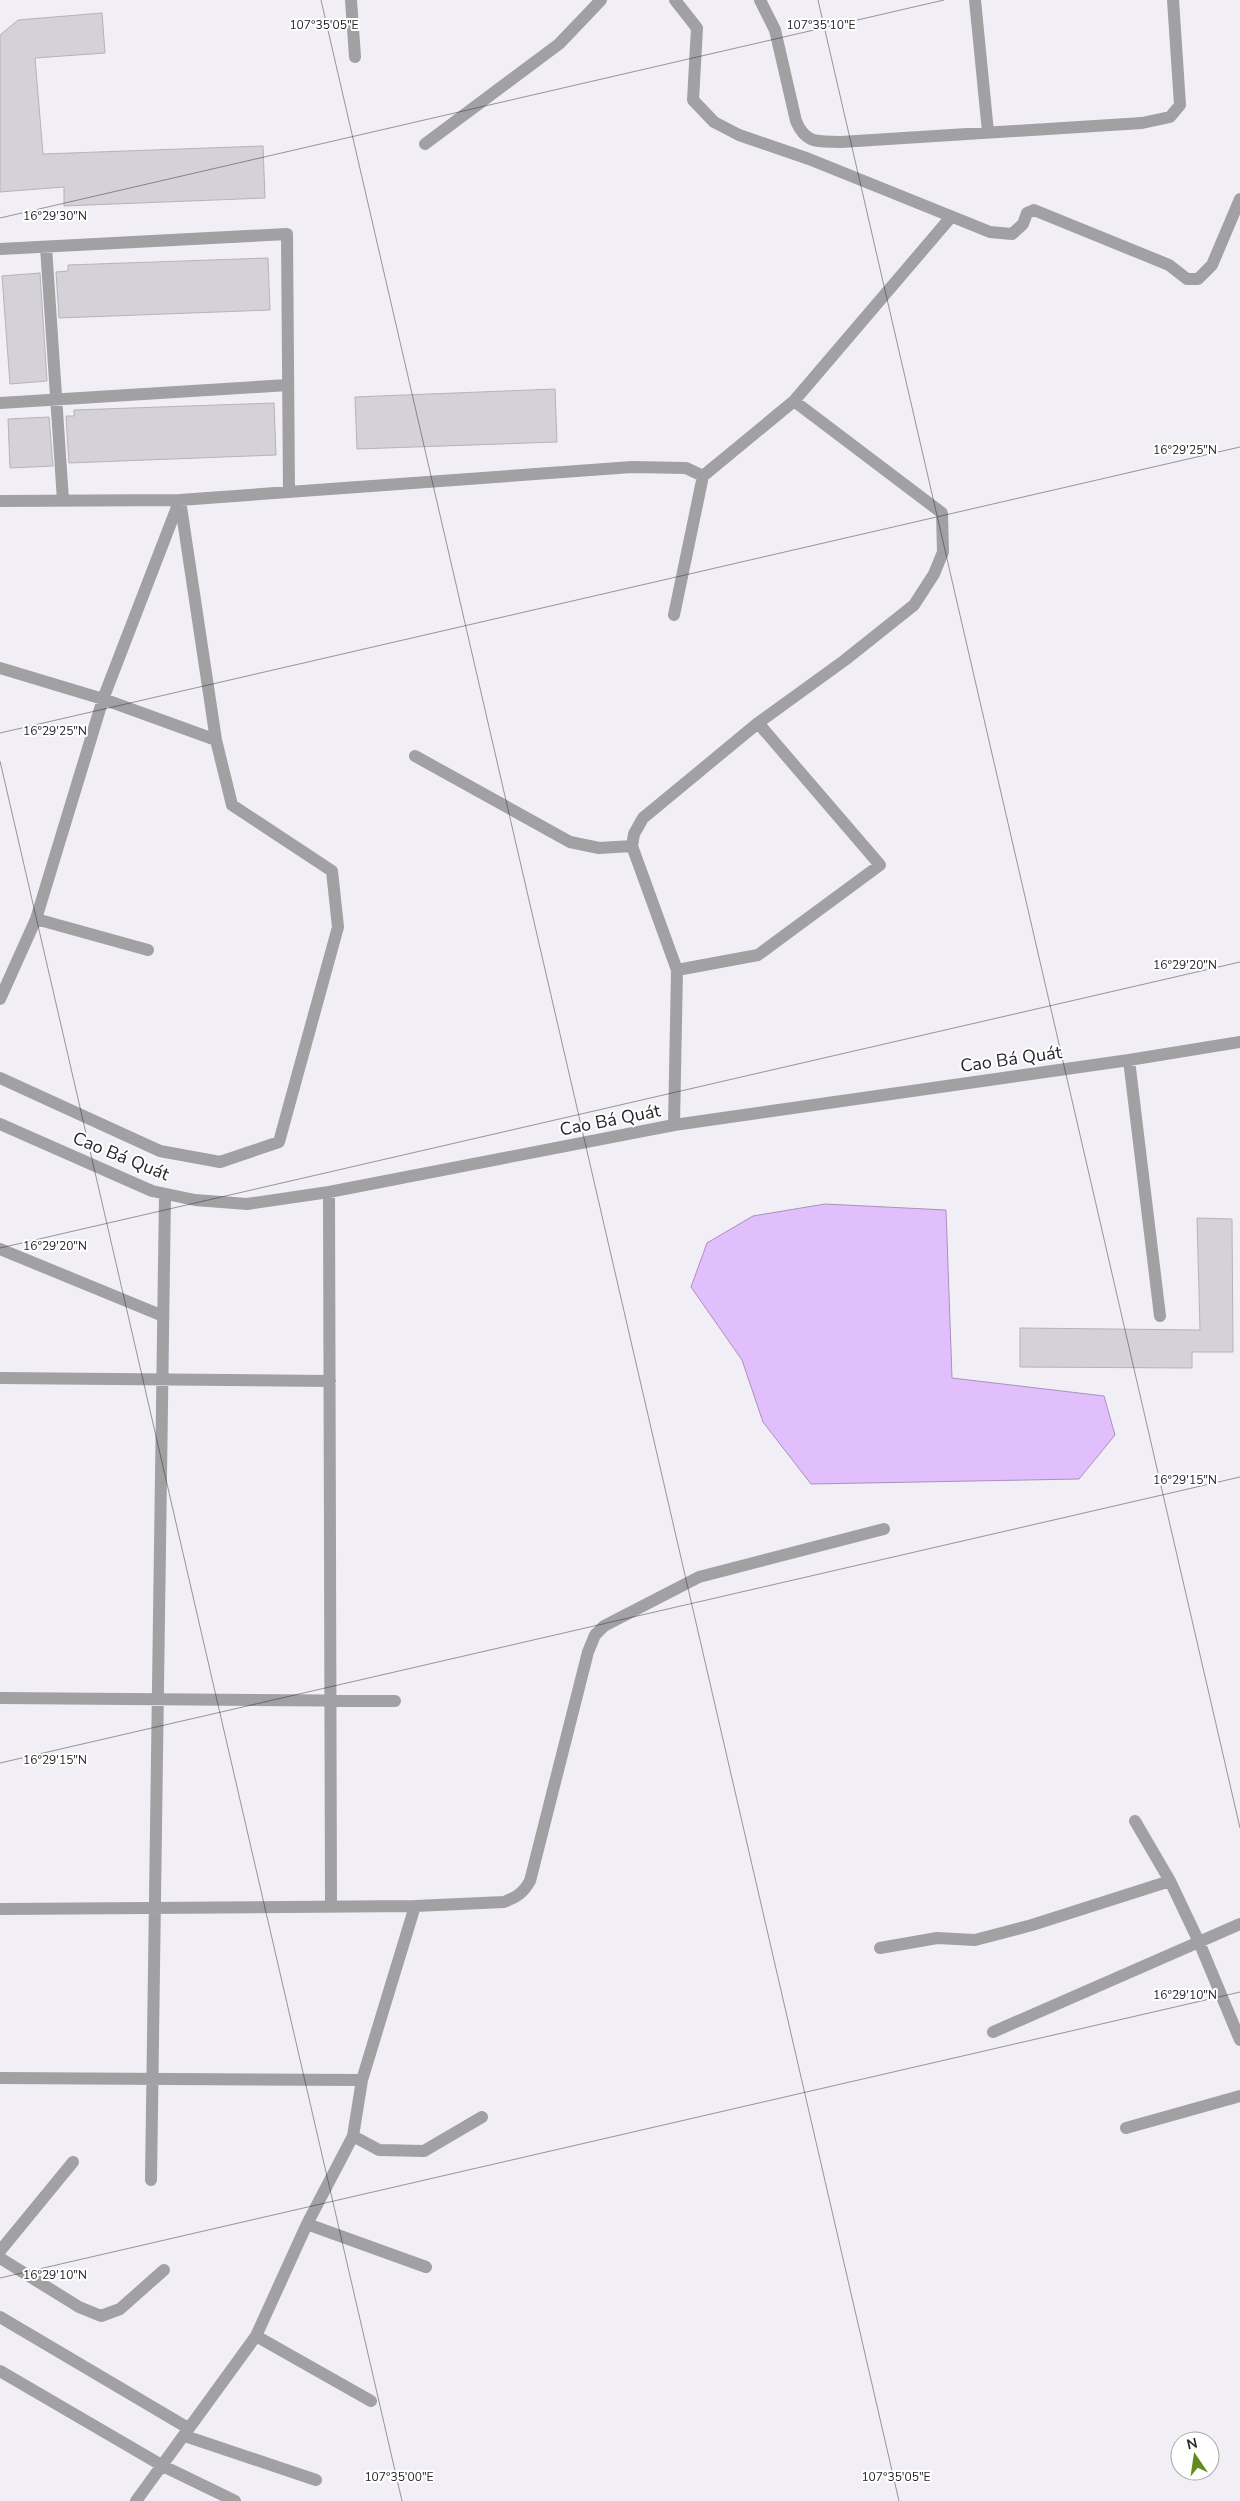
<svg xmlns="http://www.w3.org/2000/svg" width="1240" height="2501" font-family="'Nunito Sans',sans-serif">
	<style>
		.water { fill: #e1bffc; stroke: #a991bc }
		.building { fill: #d5d1d8; stroke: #b6b2b8 }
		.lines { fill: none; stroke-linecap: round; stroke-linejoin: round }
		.minor { stroke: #a1a0a3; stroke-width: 12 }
		.ticks { fill: none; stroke: #262528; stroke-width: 1; stroke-opacity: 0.45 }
		.labels { text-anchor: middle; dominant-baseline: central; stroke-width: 4; stroke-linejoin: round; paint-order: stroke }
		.street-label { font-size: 18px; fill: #262528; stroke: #fff }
		.ticks-label { font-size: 12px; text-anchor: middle; fill: #262528; stroke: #fff; stroke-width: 4; stroke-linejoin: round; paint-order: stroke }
	</style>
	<rect width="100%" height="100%" fill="#f2eef5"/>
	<!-- water -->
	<path class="water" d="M 825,1204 L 946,1210 L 952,1378 L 1104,1396 L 1115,1435 L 1079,1479 L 811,1484 L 763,1422 L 742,1360 L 691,1287 L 707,1243 L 753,1216 Z"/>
	<!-- building -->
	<path class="building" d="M 102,13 L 105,53 L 35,58 L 43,154 L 263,146 L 265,198 L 64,206 L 64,187 L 0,192 L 0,35 L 18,20 Z
		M 268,258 L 270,310 L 59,318 L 56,272 L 68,271 L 68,265 Z
		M 40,273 L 47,381 L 10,384 L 2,276 Z
		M 555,389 L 557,442 L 357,449 L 355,397 Z
		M 274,403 L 276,455 L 69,463 L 66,416 L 74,416 L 74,410 Z
		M 49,417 L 53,466 L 10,468 L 8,419 Z
		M 1197,1218 L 1232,1219 L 1233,1352 L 1192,1352 L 1192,1368 L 1020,1367 L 1020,1328 L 1200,1330 Z"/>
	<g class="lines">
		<!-- minor -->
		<path class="minor" d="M 351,0 L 355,57
			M 675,0 L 697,28 L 693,100 L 714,122 L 739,135 L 809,159 L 990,232 L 1012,234 L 1023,224 L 1027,213 L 1034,210 L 1169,265 L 1187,279 L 1198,279 L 1212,265 L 1240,199
			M 760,0 L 775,30 L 796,121 C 806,145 819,141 841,142 L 1142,123 L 1170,117 L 1180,105 L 1173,0
			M 975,0 L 988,132
			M 425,144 L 559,44 L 601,0
			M 46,247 L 63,500
			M 0,249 L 287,234 L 289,492
			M 0,403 L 288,385
			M 0,501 L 180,500 L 632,467 L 686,468 L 703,476 L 794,401 L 951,217
			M 674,615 L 703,476
			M 0,668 L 103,699 L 216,740
			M 415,756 L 570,842 L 599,848 L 632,846
			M 36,919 L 148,950
			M 677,970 L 758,955 L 880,865 L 758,723
			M 0,999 L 36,919 L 103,699 L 179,502
			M 1129,1060 L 1160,1316
			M 0,1078 L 160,1151 L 220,1162 L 279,1142 L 338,927 L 332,871 L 232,805 L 216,740 L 180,500
			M 0,1124 L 152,1191 L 195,1200 L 247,1204 L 329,1192 L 674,1125 L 1129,1060 L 1240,1042
			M 674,1125 L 677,970 L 632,846 L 634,834 L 643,818 L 758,723 L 845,660 L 914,605 L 934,574 L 943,552 L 942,513 L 794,401
			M 329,1192 L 331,1906
			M 0,1249 L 163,1316
			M 0,1378 L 330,1381
			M 0,1698 L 395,1701
			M 1135,1821 L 1170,1881 L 1199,1942 L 1240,2040
			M 0,1909 L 415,1906 L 504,1902 C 517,1897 523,1893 530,1881 L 588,1652 L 595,1635 L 604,1626 L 699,1577 L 884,1529
			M 880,1948 L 937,1938 L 975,1940 L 1032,1925 L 1170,1881
			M 993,2032 L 1240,1924
			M 0,2078 L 362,2080
			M 1126,2128 L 1240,2096
			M 353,2136 L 379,2150 L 424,2151 L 482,2117
			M 151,2180 L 165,1194
			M 307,2224 L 426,2267
			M 0,2251 L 73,2162
			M 0,2258 L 79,2307 L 101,2316 L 120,2309 L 164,2270
			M 0,2317 L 188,2428
			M 256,2336 L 371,2401
			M 0,2371 L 163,2466 L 235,2501
			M 185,2436 L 316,2480
			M 136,2501 L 256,2336 L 307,2224 L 353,2136 L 362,2080 L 415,1906"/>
	</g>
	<!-- ticks -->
	<path class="ticks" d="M 321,0 L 899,2501M 818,0 L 1240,1828M 0,218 L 944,0M 0,733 L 1240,447M 0,761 L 402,2501M 0,1248 L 1240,962M 0,1763 L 1240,1477M 0,2278 L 1240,1992"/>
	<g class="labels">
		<!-- street labels -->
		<g class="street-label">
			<text transform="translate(1011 1059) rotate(-8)">Cao Bá Quát</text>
			<text transform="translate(610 1120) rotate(-11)">Cao Bá Quát</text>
			<text transform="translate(121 1156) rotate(22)">Cao Bá Quát</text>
		</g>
	</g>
	<g class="ticks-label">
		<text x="324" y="29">107°35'05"E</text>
		<text x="821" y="29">107°35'10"E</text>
		<text x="55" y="220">16°29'30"N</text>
		<text x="1185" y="454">16°29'25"N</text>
		<text x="55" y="735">16°29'25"N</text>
		<text x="1185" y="969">16°29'20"N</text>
		<text x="55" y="1250">16°29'20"N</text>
		<text x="1185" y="1484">16°29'15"N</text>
		<text x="55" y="1764">16°29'15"N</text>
		<text x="1185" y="1999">16°29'10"N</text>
		<text x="55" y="2279">16°29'10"N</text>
		<text x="399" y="2481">107°35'00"E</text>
		<text x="896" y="2481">107°35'05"E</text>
	</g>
	<!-- north arrow -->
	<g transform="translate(1195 2456) rotate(347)"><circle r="24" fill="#ffffff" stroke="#a8a8a9"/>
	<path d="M0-4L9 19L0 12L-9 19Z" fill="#5f8c1d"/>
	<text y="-8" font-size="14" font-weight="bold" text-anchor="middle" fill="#262528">N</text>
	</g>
</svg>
